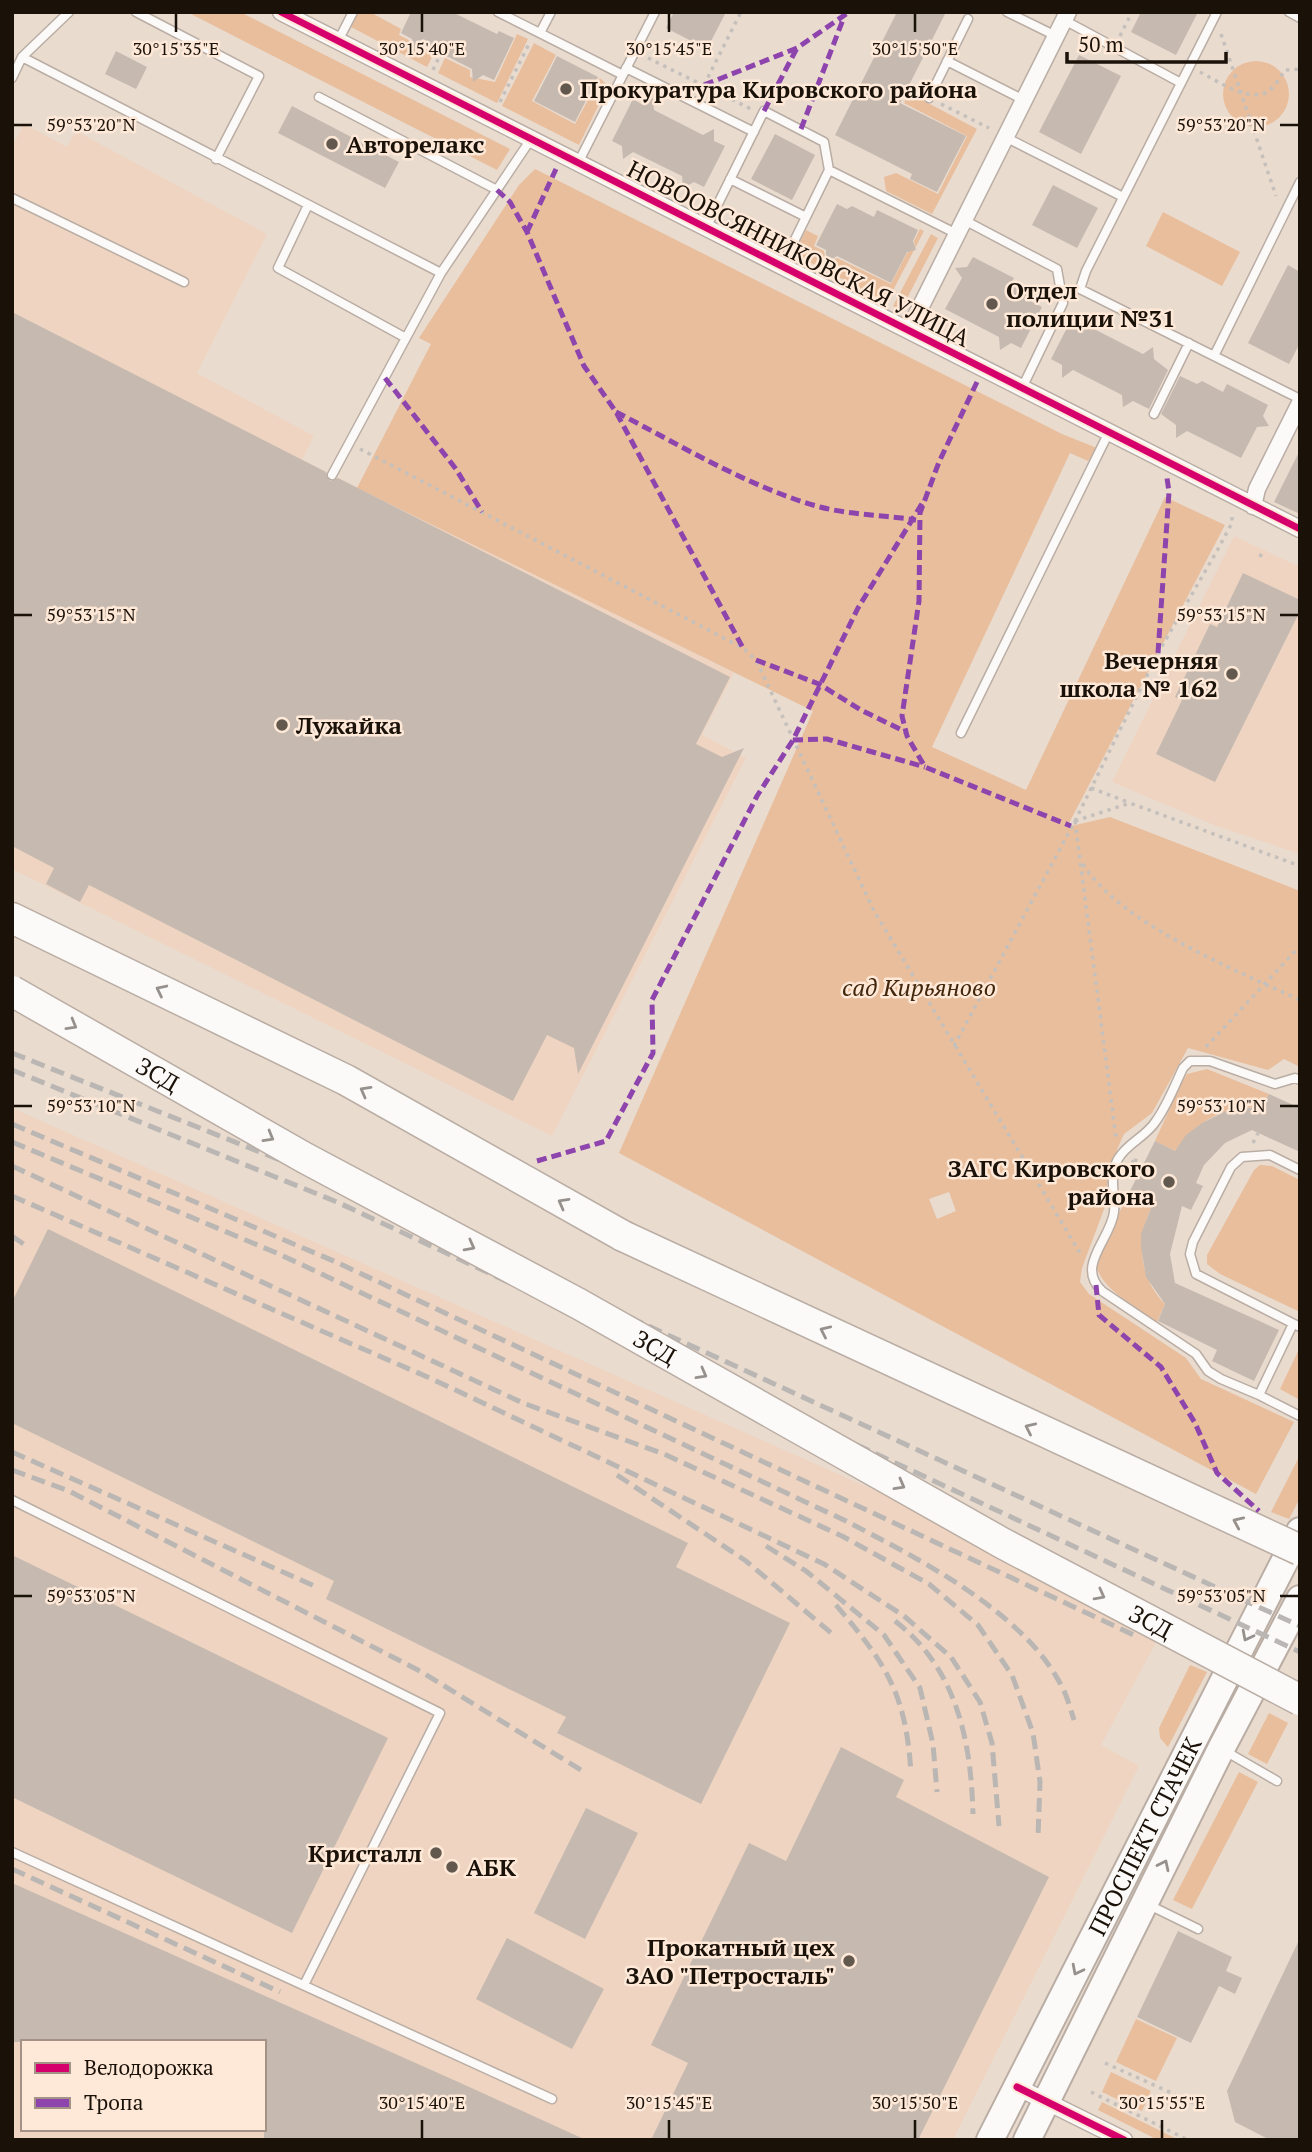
<svg xmlns="http://www.w3.org/2000/svg" width="1312" height="2152" font-family="'PT Serif',serif">
	<style>
		.built { fill: #eed4c1; fill-rule: evenodd }
		.green { fill: #e8be9c; fill-rule: evenodd }
		.building { fill: #c5b9b0 }
		.lines { fill: none; stroke-linecap: round; stroke-linejoin: round }
		.service-casing { stroke: #b9ada4; stroke-width: 11 }
		.minor-casing { stroke: #b9ada4; stroke-width: 19 }
		.primary-casing { stroke: #b9ada4; stroke-width: 30 }
		.motorway-casing { stroke: #b9ada4; stroke-width: 33 }
		.path { stroke: #c5c0bb; stroke-width: 3.5; stroke-dasharray: 3.5 5; stroke-linecap: butt }
		.service { stroke: #fcfaf8; stroke-width: 8 }
		.minor { stroke: #fcfaf8; stroke-width: 16 }
		.primary { stroke: #fcfaf8; stroke-width: 26 }
		.motorway { stroke: #fcfaf8; stroke-width: 30 }
		.rail { stroke: #bab6b3; stroke-width: 5; stroke-dasharray: 14 7; stroke-linecap: butt }
		.motorway-bridge-casing { stroke: #b9ada4; stroke-width: 33; stroke-linecap: butt }
		.motorway-bridge { stroke: #fcfaf8; stroke-width: 30 }
		.quiet { stroke: #8e44ad; stroke-width: 5; stroke-dasharray: 10 5; stroke-linecap: butt }
		.cycleway-casing { stroke: #fee8d7; stroke-width: 11 }
		.cycleway { stroke: #d6006c; stroke-width: 7 }
		.oneway { stroke: #96918c }
		.ticks { fill: none; stroke: #1a1109; stroke-width: 2.5 }
		.poi-dot { fill: #63584e; stroke: #fee8d7; stroke-width: 2.5 }
		.labels { text-anchor: middle; dominant-baseline: central; stroke-width: 5; stroke-linejoin: round; paint-order: stroke }
		.poi-label { font-size: 24px; font-weight: bold; fill: #1a1109; stroke: #fee8d7; text-anchor: start }
		.street-label { font-size: 24px; fill: #1a1109; stroke: #fee8d7 }
		.park-label { font-size: 24px; font-style: italic; fill: #42260c; stroke: #fee8d7 }
		.ticks-label { font-size: 18px; text-anchor: middle; fill: #1a1109; stroke: #fee8d7; stroke-width: 5; stroke-linejoin: round; paint-order: stroke }
	</style>
	<rect width="100%" height="100%" fill="#eadbcf"/>
	<!-- built -->
	<path class="built" d="M 24,124 L 67,147 L 76,131 L 267,234 L 197,373 L 314,436 L 302,460 L 734,673 L 702,735 L 746,758 L 552,1136 L 12,869 L 12,147 Z
		M 1234,536 L 1300,567 L 1300,854 L 1214,825 L 1112,782 Z
		M 12,1108 L 1168,1620 L 1101,1745 L 1139,1766 L 953,2140 L 12,2140 ZM 23,2042 L 264,2042 L 264,2129 L 23,2129 Z"/>
	<!-- green -->
	<path class="green" d="M 187,12 L 240,12 L 510,149 L 497,170 Z
		M 358,12 L 370,12 L 401,29 L 399,35 L 409,40 L 410,47 L 418,51 L 423,48 L 434,53 L 427,67 L 351,27 Z
		M 517,34 L 528,39 L 497,103 L 438,73 L 445,58 L 470,70 L 470,77 L 495,82 Z
		M 534,43 L 556,55 L 532,101 L 575,124 L 600,78 L 608,86 L 579,145 L 502,106 Z
		M1223 94a33 33 0 1 1 66 0a33 33 0 1 1-66 0Z
		M 909,93 L 977,129 L 932,214 L 886,191 L 884,177 L 896,173 L 938,194 L 967,136 L 904,103 Z
		M 535,169 L 1062,434 L 1097,448 L 1088,461 L 1070,453 L 932,747 L 1026,790 L 1165,497 L 1225,525 L 1067,827 L 1110,817 L 1300,891 L 1300,1067 L 1284,1059 L 1268,1070 L 1188,1048 L 1152,1113 L 1124,1134 L 1108,1170 L 1106,1204 L 1082,1268 L 1080,1282 L 1089,1294 L 1186,1358 L 1201,1379 L 1294,1422 L 1256,1494 L 619,1153 L 813,711 L 357,488 L 431,344 L 419,338 L 519,185 ZM 949,1192 L 956,1211 L 937,1219 L 929,1199 Z
		M 1163,212 L 1240,252 L 1222,286 L 1146,246 Z
		M 920,229 L 924,231 L 887,302 L 794,254 L 806,230 L 818,236 L 814,246 L 824,251 L 825,257 L 832,261 L 837,258 L 891,284 L 907,253 L 915,246 L 914,241 Z
		M 931,234 L 938,238 L 901,310 L 893,306 Z
		M 1207,1069 L 1269,1094 L 1262,1107 C 1224,1107 1198,1119 1175,1151 L 1155,1141 L 1182,1082 L 1187,1074 Z
		M 1260,1165 L 1272,1166 L 1300,1180 L 1300,1312 L 1220,1274 L 1207,1264 L 1207,1255 L 1254,1170 Z
		M 1127,1197 L 1151,1208 C 1136,1241 1139,1278 1165,1304 L 1157,1322 C 1137,1307 1098,1288 1095,1261 Z
		M 1300,1347 L 1300,1400 L 1280,1389 Z
		M 1300,1455 L 1300,1498 L 1289,1519 L 1271,1512 Z
		M 1190,1665 L 1207,1672 L 1168,1747 L 1160,1738 L 1159,1728 Z
		M 1269,1713 L 1288,1723 L 1267,1764 L 1248,1754 Z
		M 1239,1772 L 1258,1782 L 1192,1909 L 1173,1900 Z
		M 1136,2019 L 1177,2038 L 1156,2081 L 1116,2062 Z
		M 1111,2072 L 1151,2091 L 1142,2111 L 1102,2092 Z
		M 1102,2102 L 1179,2140 L 1158,2140 L 1098,2110 Z"/>
	<!-- building -->
	<path class="building" d="M 411,12 L 452,12 L 497,34 L 499,31 L 514,38 L 494,80 L 483,75 L 473,82 L 472,69 L 423,44 L 412,52 L 412,39 L 401,33 Z
		M 674,12 L 726,12 L 707,49 L 666,28 Z
		M 897,12 L 946,12 L 900,103 L 966,136 L 937,192 L 910,179 L 912,174 L 835,135 Z
		M 1141,12 L 1198,12 L 1176,55 L 1131,32 Z
		M 116,51 L 147,67 L 136,89 L 105,74 Z
		M 1079,55 L 1121,76 L 1081,154 L 1039,132 Z
		M 557,56 L 598,77 L 575,122 L 534,101 Z
		M 653,98 L 654,110 L 703,135 L 714,129 L 714,141 L 725,146 L 704,187 L 694,182 L 683,188 L 682,176 L 633,152 L 623,159 L 622,146 L 612,141 L 633,99 L 643,105 Z
		M 292,106 L 399,162 L 385,188 L 278,133 Z
		M 775,134 L 815,155 L 792,200 L 751,179 Z
		M 1053,185 L 1098,208 L 1077,248 L 1032,225 Z
		M 837,204 L 847,209 L 852,206 L 874,217 L 877,210 L 918,230 L 913,241 L 916,250 L 907,252 L 891,283 L 837,256 L 826,263 L 826,250 L 816,245 Z
		M 973,257 L 1014,278 L 1010,285 L 1032,295 L 1032,302 L 1042,307 L 1021,348 L 1011,343 L 1000,350 L 999,337 L 945,309 L 962,278 L 955,268 L 967,267 Z
		M 1288,265 L 1300,272 L 1300,343 L 1289,364 L 1248,343 Z
		M 12,312 L 326,472 L 330,481 L 338,478 L 730,677 L 696,744 L 722,757 L 744,748 L 578,1074 L 574,1048 L 547,1035 L 513,1101 L 89,885 L 80,902 L 46,884 L 54,868 L 12,846 Z
		M 1093,316 L 1094,329 L 1143,354 L 1153,347 L 1154,359 L 1168,370 L 1149,409 L 1133,401 L 1123,407 L 1122,395 L 1073,370 L 1062,378 L 1062,365 L 1051,359 L 1072,318 L 1082,323 Z
		M 1180,376 L 1197,384 L 1202,381 L 1223,392 L 1227,384 L 1268,405 L 1263,416 L 1269,426 L 1257,427 L 1241,458 L 1187,431 L 1176,438 L 1176,425 L 1161,414 Z
		M 1300,450 L 1300,514 L 1274,502 Z
		M 1243,573 L 1300,600 L 1300,611 L 1215,782 L 1156,754 L 1182,700 L 1175,697 L 1210,624 L 1217,627 Z
		M 1269,1094 L 1300,1108 L 1300,1152 L 1252,1130 L 1225,1143 L 1204,1165 L 1196,1183 L 1203,1186 L 1191,1210 L 1182,1206 L 1170,1254 L 1175,1283 L 1279,1330 L 1254,1381 L 1212,1361 L 1217,1350 L 1158,1321 L 1165,1304 L 1146,1277 L 1141,1247 L 1141,1234 L 1151,1208 L 1127,1197 L 1155,1141 L 1175,1151 L 1186,1135 L 1202,1123 L 1230,1109 L 1262,1107 Z
		M 48,1229 L 688,1543 L 676,1567 L 790,1623 L 701,1804 L 557,1733 L 566,1717 L 326,1599 L 334,1581 L 12,1423 L 12,1302 Z
		M 12,1555 L 388,1738 L 292,1933 L 12,1797 Z
		M 841,1747 L 904,1780 L 896,1797 L 1049,1877 L 918,2140 L 651,2140 L 688,2063 L 651,2045 L 749,1843 L 786,1861 Z
		M 586,1808 L 638,1833 L 585,1939 L 534,1913 Z
		M 12,1883 L 456,2081 L 586,2140 L 264,2140 L 264,2042 L 12,2042 Z
		M 1178,1931 L 1232,1957 L 1226,1971 L 1242,1978 L 1235,1994 L 1219,1986 L 1191,2043 L 1137,2017 Z
		M 507,1938 L 604,1989 L 572,2049 L 476,1999 Z
		M 1300,1938 L 1300,2140 L 1270,2140 L 1235,2122 L 1227,2091 Z"/>
	<g class="lines">
		<!-- service casing -->
		<g class="service-casing">
			<path id="service" d="M 136,12 L 259,76 L 216,159
				M 498,12 L 623,75
				M 1007,12 L 1056,36
				M 1217,12 L 1086,271 L 1080,289 L 1300,399
				M 1289,12 L 1300,18
				M 1064,20 L 1181,83
				M 540,33 L 551,12
				M 338,41 L 353,12
				M 22,57 L 441,273
				M 947,61 L 1024,100
				M 626,68 L 754,132
				M 12,78 L 22,57 L 69,12
				M 319,97 L 497,190
				M 929,98 L 968,19
				M 1005,137 L 1123,197
				M 578,163 L 655,12
				M 730,179 L 806,217
				M 12,198 L 184,282
				M 308,205 L 278,268 L 406,338
				M 964,220 L 1057,269 L 1063,303 L 1022,388
				M 706,228 L 764,111 L 824,142 L 829,170 L 957,234
				M 782,266 L 829,170
				M 1214,356 L 1300,182
				M 1154,414 L 1189,343
				M 332,475 L 441,273 L 531,139
				M 961,733 L 1109,432
				M 1300,1170 L 1270,1155 L 1242,1157 L 1231,1167 L 1193,1242 L 1190,1254 L 1196,1274 L 1300,1327
				M 1293,1324 L 1259,1395 L 1221,1379 L 1208,1371 L 1196,1354 L 1102,1291 C 1075,1266 1111,1239 1114,1212 C 1116,1194 1108,1177 1118,1159 C 1127,1143 1146,1137 1156,1121 C 1167,1106 1175,1085 1183,1068 L 1190,1061 L 1210,1061 L 1275,1084 L 1295,1078 L 1300,1080
				M 1259,1395 L 1300,1416
				M 12,1500 L 440,1713 L 304,1985
				M 1225,1751 L 1277,1781
				M 12,1852 L 552,2099
				M 1147,1904 L 1198,1929"/>
		</g>
		<!-- minor casing -->
		<g class="minor-casing">
			<path id="minor" d="M 281,12 L 1300,529
				M 909,330 L 1068,12
				M 1253,506 L 1257,489 L 1300,403
				M 1017,2087 L 1124,2140"/>
		</g>
		<!-- primary casing -->
		<g class="primary-casing">
			<g id="primary">
				<path id="s1" d="M 990,2140 L 1300,1531"/>
				<path d="M 1027,2140 L 1221,1749 L 1300,1599"/>
			</g>
		</g>
		<!-- motorway casing -->
		<g class="motorway-casing">
			<path id="motorway" d="M 12,918 L 346,1080 L 623,1236"/>
		</g>
		<!-- path -->
		<path class="path" d="M 1221,34 L 1276,196
			M 1120,36 L 1132,12
			M 648,58 L 751,109
			M 433,70 L 441,53
			M 1200,72 C 1218,81 1254,107 1272,88 C 1277,83 1281,76 1285,70 L 1300,69
			M 704,85 L 741,12
			M 500,102 L 529,44
			M 941,104 L 989,128
			M 360,449 L 743,648 L 756,660 L 874,911 L 1080,1253
			M 1260,557 L 1263,550
			M 1091,788 L 1128,802
			M 1075,821 L 1116,1138
			M 1075,821 L 1130,803 L 1300,866
			M 1083,864 C 1119,923 1237,971 1300,1000
			M 954,1046 L 1075,821 L 1158,653 L 1218,549 L 1232,523 L 1232,514
			M 1206,1047 L 1300,946
			M 1253,1143 L 1258,1133
			M 1134,1160 L 1139,1161 L 1133,1175 L 1129,1167 Z
			M 1105,2063 L 1196,2104
			M 1091,2092 L 1188,2140"/>
		<!-- service -->
		<use href="#service" class="service"/>
		<!-- minor -->
		<use href="#minor" class="minor"/>
		<!-- primary -->
		<use href="#primary" class="primary"/>
		<!-- motorway -->
		<use href="#motorway" class="motorway"/>
		<!-- rail -->
		<path class="rail" d="M 12,1053 L 340,1184 L 1300,1626
			M 12,1070 L 337,1202 L 1300,1652
			M 12,1124 L 336,1262 L 1136,1636
			M 12,1142 L 279,1254 L 846,1521 C 917,1558 1023,1611 1061,1685 C 1067,1695 1070,1708 1074,1720
			M 12,1166 L 523,1403 L 664,1454 L 842,1536 L 929,1584 L 978,1625 L 1012,1675 L 1033,1733 L 1040,1782 L 1038,1837
			M 12,1196 L 432,1379 L 824,1564 L 904,1616 L 951,1657 L 980,1702 L 992,1743 L 999,1826
			M 12,1236 L 29,1248
			M 12,1452 L 319,1588
			M 12,1470 L 69,1491 L 420,1671 L 586,1773
			M 617,1475 L 746,1561 L 836,1637
			M 766,1546 L 806,1571 L 884,1635 L 920,1688 L 933,1744 L 937,1792
			M 836,1605 C 887,1665 906,1694 911,1773
			M 895,1621 C 957,1669 971,1741 973,1814
			M 12,1869 L 280,1992"/>
		<!-- motorway-bridge casing -->
		<g class="motorway-bridge-casing">
			<g id="motorway-bridge">
				<path id="s2" d="M 12,991 L 305,1158 L 579,1304 L 1002,1543 L 1300,1700"/>
				<path d="M 623,1236 L 1300,1550"/>
			</g>
		</g>
		<!-- motorway-bridge -->
		<use href="#motorway-bridge" class="motorway-bridge"/>
		<!-- quiet -->
		<path class="quiet" d="M 704,85 L 797,48 L 849,12
			M 764,111 L 797,48
			M 801,129 L 844,17
			M 497,190 L 510,202 L 527,232 L 584,366 L 616,412 L 743,648
			M 527,232 L 556,169
			M 385,378 L 456,469 L 482,512
			M 977,382 L 939,462 L 920,513 L 919,601 L 902,716 L 907,736 L 925,767 L 1071,826
			M 616,412 C 682,446 748,487 820,507 C 851,515 884,515 916,520
			M 1158,653 L 1169,492 L 1167,478
			M 756,660 L 819,684 L 861,710 L 906,732
			M 793,740 L 827,739 L 925,767
			M 537,1161 L 606,1141 L 653,1053 L 652,1000 L 757,796 L 793,740 L 858,608 L 923,502
			M 1096,1285 L 1099,1315 L 1161,1367 L 1195,1423 L 1217,1473 L 1259,1511"/>
		<!-- cycleway casing -->
		<g class="cycleway-casing">
			<path id="cycleway" d="M 281,12 L 1300,529
				M 1017,2087 L 1124,2140"/>
		</g>
		<!-- cycleway -->
		<use href="#cycleway" class="cycleway"/>
	</g>
	<!-- one-way arrows -->
	<defs><path id="oneway-chevron" d="M-2-3.5L2.5 0L-2 3.5" fill="none" stroke-width="1.6" stroke-linecap="round" stroke-linejoin="round" transform="scale(1.75)"/></defs>
	<g class="oneway">
		<use href="#oneway-chevron" transform="translate(161 990) rotate(-154)"/>
		<use href="#oneway-chevron" transform="translate(72 1025) rotate(30)"/>
		<use href="#oneway-chevron" transform="translate(365 1091) rotate(-151)"/>
		<use href="#oneway-chevron" transform="translate(269 1137) rotate(30)"/>
		<use href="#oneway-chevron" transform="translate(563 1203) rotate(-151)"/>
		<use href="#oneway-chevron" transform="translate(470 1246) rotate(28)"/>
		<use href="#oneway-chevron" transform="translate(825 1331) rotate(-155)"/>
		<use href="#oneway-chevron" transform="translate(702 1374) rotate(29)"/>
		<use href="#oneway-chevron" transform="translate(1030 1428) rotate(-155)"/>
		<use href="#oneway-chevron" transform="translate(900 1485) rotate(29)"/>
		<use href="#oneway-chevron" transform="translate(1238 1522) rotate(-156)"/>
		<use href="#oneway-chevron" transform="translate(1100 1595) rotate(28)"/>
		<use href="#oneway-chevron" transform="translate(1247 1636) rotate(117)"/>
		<use href="#oneway-chevron" transform="translate(1164 1865) rotate(-64)"/>
		<use href="#oneway-chevron" transform="translate(1077 1970) rotate(117)"/>
	</g>
	<!-- ticks -->
	<path class="ticks" d="M 176,14 L 176,32M 422,14 L 422,32M 669,14 L 669,32M 915,14 L 915,32M 14,125 L 32,125M 1280,125 L 1298,125M 14,615 L 32,615M 1280,615 L 1298,615M 14,1106 L 32,1106M 1280,1106 L 1298,1106M 14,1596 L 32,1596M 1280,1596 L 1298,1596M 422,2120 L 422,2138M 669,2120 L 669,2138M 915,2120 L 915,2138M 1162,2120 L 1162,2138"/>
	<!-- markers -->
	<g class="poi-dot">
		<circle cx="566" cy="89" r="7"/>
		<circle cx="332" cy="144" r="7"/>
		<circle cx="992" cy="304" r="7"/>
		<circle cx="1232" cy="674" r="7"/>
		<circle cx="282" cy="725" r="7"/>
		<circle cx="1169" cy="1182" r="7"/>
		<circle cx="436" cy="1853" r="7"/>
		<circle cx="452" cy="1867" r="7"/>
		<circle cx="849" cy="1961" r="7"/>
	</g>
	<g class="labels">
		<!-- poi labels -->
		<g class="poi-label">
			<text x="580" y="89">Прокуратура Кировского района</text>
			<text x="346" y="144">Авторелакс</text>
			<text x="1006" y="290">Отдел<tspan x="1006" dy="28">полиции №31</tspan></text>
			<text x="1218" y="660" text-anchor="end">Вечерняя<tspan x="1218" dy="28">школа № 162</tspan></text>
			<text x="296" y="725">Лужайка</text>
			<text x="1155" y="1168" text-anchor="end">ЗАГС Кировского<tspan x="1155" dy="28">района</tspan></text>
			<text x="422" y="1853" text-anchor="end">Кристалл</text>
			<text x="466" y="1867">АБК</text>
			<text x="835" y="1947" text-anchor="end">Прокатный цех<tspan x="835" dy="28">ЗАО "Петросталь"</tspan></text>
		</g>
		<!-- street labels -->
		<g class="street-label">
			<text transform="translate(799 253) rotate(27)">НОВООВСЯННИКОВСКАЯ УЛИЦА</text>
			<text stroke="none"><textPath href="#s2" startOffset="168">ЗСД</textPath></text>
			<text stroke="none"><textPath href="#s2" startOffset="735">ЗСД</textPath></text>
			<text stroke="none"><textPath href="#s2" startOffset="1302">ЗСД</textPath></text>
			<text stroke="none"><textPath href="#s1" startOffset="341">ПРОСПЕКТ СТАЧЕК</textPath></text>
		</g>
		<!-- park labels -->
		<g class="park-label">
			<text x="919" y="987">сад Кирьяново</text>
		</g>
	</g>
	<g class="ticks-label">
		<text x="176" y="55">30°15'35"E</text>
		<text x="422" y="55">30°15'40"E</text>
		<text x="669" y="55">30°15'45"E</text>
		<text x="915" y="55">30°15'50"E</text>
		<text x="91" y="131">59°53'20"N</text>
		<text x="1221" y="131">59°53'20"N</text>
		<text x="91" y="621">59°53'15"N</text>
		<text x="1221" y="621">59°53'15"N</text>
		<text x="91" y="1112">59°53'10"N</text>
		<text x="1221" y="1112">59°53'10"N</text>
		<text x="91" y="1602">59°53'05"N</text>
		<text x="1221" y="1602">59°53'05"N</text>
		<text x="422" y="2109">30°15'40"E</text>
		<text x="669" y="2109">30°15'45"E</text>
		<text x="915" y="2109">30°15'50"E</text>
		<text x="1162" y="2109">30°15'55"E</text>
	</g>
	<!-- border -->
	<rect width="1312" height="2152" fill="none" stroke="#1a1109" stroke-width="28"/>
	<!-- legend -->
	<rect x="21" y="2040" width="245" height="91" fill="#fee8d7" stroke="#a39285" stroke-width="2"/>
	<rect x="35" y="2063" width="35" height="10" fill="#d6006c" stroke="#a39285" stroke-width="2"/>
	<text x="84" y="2075" font-size="21" fill="#1a1109">Велодорожка</text>
	<rect x="35" y="2098" width="35" height="10" fill="#8e44ad" stroke="#a39285" stroke-width="2"/>
	<text x="84" y="2110" font-size="21" fill="#1a1109">Тропа</text>
	<!-- scale -->
	<path d="M1067 52v10h159v-10" fill="none" stroke="#1a1109" stroke-width="3.5"/>
	<text x="1078" y="52" font-size="21" fill="#1a1109" stroke="#fee8d7" stroke-width="5" paint-order="stroke">50 m</text>
</svg>
